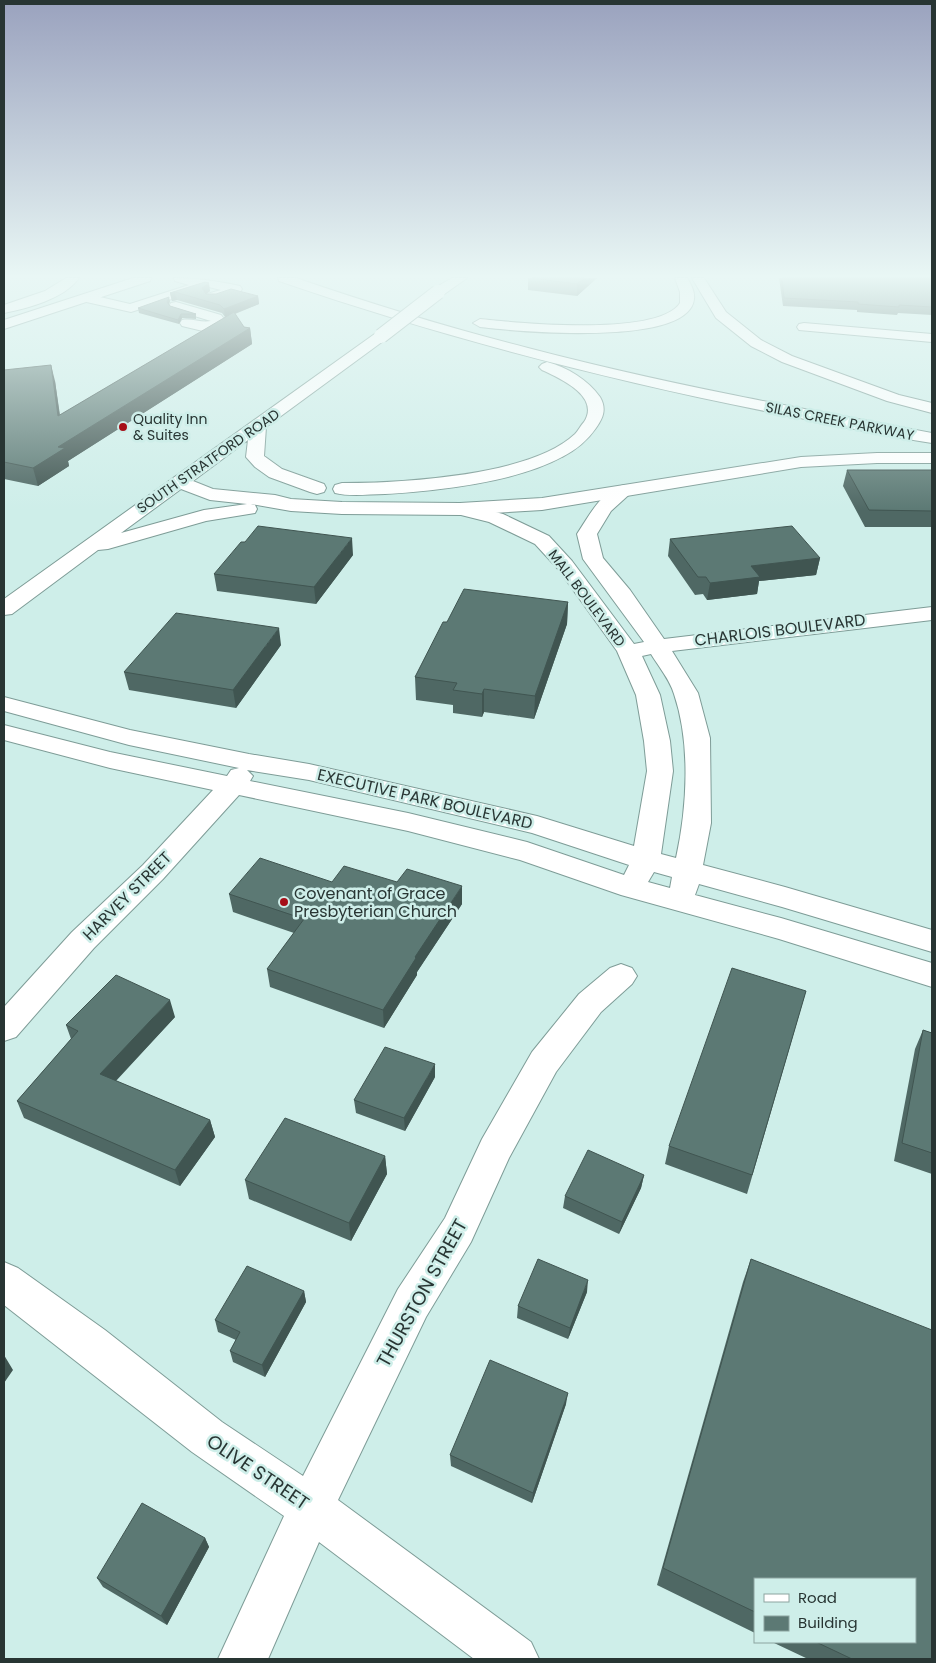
<svg xmlns="http://www.w3.org/2000/svg" width="936" height="1663" font-family="Poppins,sans-serif">
	<style>
		.lines { fill: none; stroke-linecap: round; stroke-linejoin: round }
		.minor-casing { stroke: #7e9c97; stroke-width: 2 }
		.major-casing { stroke: #7e9c97; stroke-width: 2 }
		.minor { fill: #fff; fill-rule: evenodd }
		.major { fill: #fff; fill-rule: evenodd }
		.major-bridge-casing { stroke: #7e9c97; stroke-width: 16; stroke-linecap: butt }
		.major-bridge { stroke: #fff; stroke-width: 14 }
		.wall { fill: #4f6864 }
		.shaded-wall { fill: #405551 }
		.building { fill: #5c7974; stroke: #405551 }
		.poi-dot { fill: #a60f18; stroke: #ceeee9; stroke-width: 2 }
		.labels { text-anchor: middle; dominant-baseline: central; stroke-width: 5; stroke-linejoin: round; paint-order: stroke }
		.far-poi-label { font-size: 14px; fill: #283533; stroke: #ceeee9; text-anchor: start }
		.far-street-label { font-size: 14px; fill: #283533; stroke: #ceeee9 }
		.street-label { font-size: 16px; fill: #283533; stroke: #ceeee9 }
		.poi-label { font-size: 16px; fill: #283533; stroke: #ceeee9; text-anchor: start }
		.near-street-label { font-size: 19px; fill: #283533; stroke: #ceeee9 }
	</style>
	<rect width="100%" height="100%" fill="#ceeee9"/>
	<g class="lines">
		<!-- minor casing -->
		<g class="minor-casing">
			<path id="minor" d="M 66,278 L 79,278 C 64,299 28,308 4,313 L 4,305 L 45,291 Z
				M 174,278 C 197,278 217,281 240,286 L 242,289 L 240,292 L 217,300 L 207,300 L 205,297 L 207,294 L 221,290 L 209,287 L 131,312 L 82,301 L 80,298 L 87,294 L 130,304 L 189,285 L 175,281 Z
				M 176,302 L 221,315 L 228,324 L 226,327 L 203,331 L 182,326 L 180,323 L 182,320 C 192,318 201,323 211,321 L 171,309 L 169,306 L 171,303 Z
				M 804,323 L 932,334 L 932,342 L 799,330 L 797,327 L 799,324 Z
				M 624,485 L 631,487 L 633,491 L 611,511 L 597,534 L 603,558 L 630,590 L 664,639 L 932,607 L 932,620 L 672,651 L 698,693 L 710,738 L 711,823 L 703,865 L 785,887 L 932,930 L 932,952 L 782,907 L 699,884 L 695,895 L 781,918 L 932,963 L 932,987 L 779,939 L 621,895 L 520,860 L 408,831 L 239,795 L 163,879 L 94,948 L 16,1037 L 4,1041 L 4,1007 L 72,932 L 143,865 L 213,790 L 110,768 L 4,740 L 4,725 L 110,752 L 227,776 L 231,770 L 239,768 L 129,745 L 4,711 L 4,697 L 130,730 L 249,754 L 309,764 L 537,816 L 634,846 L 647,771 L 644,741 L 636,695 L 617,651 L 558,569 L 535,544 L 489,522 L 453,513 L 451,509 L 453,505 L 460,503 L 503,514 L 549,536 L 572,561 L 634,644 L 644,642 L 583,559 L 577,534 C 589,516 601,491 624,485 ZM 651,654 C 659,667 670,680 674,694 C 691,744 687,808 676,858 L 661,854 L 673,771 L 670,741 L 660,695 L 642,656 ZM 247,770 L 309,780 L 532,833 L 629,865 L 624,875 L 527,842 L 408,813 L 250,781 L 253,776 ZM 654,872 L 672,877 L 670,888 L 648,882 Z
				M 621,964 L 632,968 L 637,976 L 632,984 L 601,1012 L 556,1072 L 509,1158 L 471,1242 L 426,1317 L 338,1500 L 531,1642 L 539,1659 L 474,1659 L 319,1542 L 268,1659 L 218,1659 L 284,1516 L 192,1452 L 4,1305 L 4,1262 L 18,1268 L 105,1330 L 222,1422 L 303,1476 L 398,1289 L 445,1218 L 482,1139 L 532,1052 L 579,994 L 610,968 Z"/>
		</g>
		<!-- major casing -->
		<g class="major-casing">
			<path id="major" d="M 133,278 L 151,278 L 150,281 L 4,329 L 4,320 Z
				M 278,278 L 296,278 C 372,304 449,328 528,348 C 661,383 797,408 932,433 L 932,443 C 886,436 840,426 795,417 C 620,383 448,339 279,281 Z
				M 452,278 L 467,278 L 443,295 L 433,295 L 431,292 L 433,289 Z
				M 675,278 L 687,278 C 691,284 695,292 694,299 C 689,348 514,331 480,327 L 473,323 L 480,319 C 518,323 658,337 680,303 L 680,292 Z
				M 692,278 L 704,278 L 726,312 L 761,340 L 792,356 L 899,395 L 932,403 L 932,413 L 887,401 L 782,362 L 751,346 L 716,318 Z
				M 381,332 L 386,333 L 388,336 L 386,339 L 266,427 L 264,456 L 282,469 L 324,484 L 326,488 L 324,492 L 317,494 L 310,492 L 269,477 L 255,467 L 246,457 L 248,440 L 193,481 L 213,489 L 275,495 L 291,499 L 342,502 L 460,503 L 542,498 L 801,457 L 877,453 L 932,453 L 932,463 L 877,463 L 801,467 L 542,510 L 460,515 L 342,514 L 291,511 L 251,504 L 255,505 L 257,509 L 255,513 L 206,521 L 108,549 L 98,550 L 12,614 L 4,615 L 4,599 L 376,333 ZM 181,489 L 210,500 L 247,504 L 204,510 L 121,533 Z
				M 547,362 C 567,367 588,380 600,397 C 607,409 603,418 596,428 C 587,441 576,450 562,457 C 517,482 436,491 385,494 C 369,494 351,497 335,493 L 333,489 L 335,485 L 342,483 C 401,483 531,476 575,434 C 578,431 581,425 584,422 C 601,396 559,378 542,370 L 539,367 L 542,364 Z"/>
		</g>
		<!-- minor -->
		<use href="#minor" class="minor"/>
		<!-- major -->
		<use href="#major" class="major"/>
		<!-- major-bridge casing -->
		<g class="major-bridge-casing">
			<path id="major-bridge" d="M 381,336 L 438,292"/>
		</g>
		<!-- major-bridge -->
		<use href="#major-bridge" class="major-bridge"/>
	</g>
	<!-- wall -->
	<path class="wall" d="M 528,278 L 597,278 L 577,296 L 528,290 Z
		M 779,278 L 932,278 L 932,315 L 898,313 L 897,315 L 857,312 L 857,310 L 783,306 Z
		M 205,282 L 210,291 L 206,294 L 258,296 L 259,304 L 235,314 L 244,327 L 250,328 L 252,344 L 68,461 L 69,466 L 38,486 L 4,479 L 4,370 L 55,381 L 60,415 L 228,316 L 225,317 L 222,313 L 177,300 L 172,301 L 170,293 Z
		M 170,301 L 169,305 L 170,306 L 196,314 L 196,319 L 182,318 L 179,324 L 139,313 L 138,308 Z
		M 847,470 L 932,470 L 932,527 L 865,527 L 843,486 Z
		M 670,539 L 820,558 L 816,575 L 759,581 L 757,594 L 707,600 L 703,594 L 695,595 L 668,556 Z
		M 353,555 L 316,604 L 217,591 L 214,574 Z
		M 568,602 L 567,624 L 534,719 L 484,712 L 482,717 L 453,713 L 453,705 L 416,700 L 415,677 L 447,622 Z
		M 281,645 L 236,708 L 129,690 L 124,672 Z
		M 332,882 L 462,904 L 417,972 L 417,975 L 384,1028 L 270,987 L 267,969 L 294,933 L 233,912 L 229,894 Z
		M 806,991 L 747,1194 L 665,1164 L 669,1146 Z
		M 175,1017 L 116,1081 L 210,1120 L 215,1137 L 180,1186 L 24,1118 L 17,1101 L 71,1039 L 66,1025 Z
		M 923,1030 L 932,1033 L 932,1174 L 894,1161 L 915,1049 Z
		M 435,1077 L 405,1131 L 356,1113 L 354,1100 Z
		M 385,1156 L 387,1174 L 351,1241 L 249,1199 L 245,1180 Z
		M 644,1175 L 641,1188 L 619,1234 L 563,1208 L 565,1196 Z
		M 751,1259 L 932,1659 L 808,1659 L 772,1642 L 915,1642 L 755,1579 L 755,1633 L 657,1585 L 743,1282 Z
		M 304,1291 L 306,1302 L 265,1377 L 233,1362 L 230,1351 L 236,1340 L 218,1332 L 215,1320 Z
		M 587,1292 L 568,1339 L 517,1318 L 518,1306 Z
		M 566,1404 L 532,1503 L 451,1466 L 450,1455 Z
		M 205,1538 L 209,1547 L 167,1625 L 103,1587 L 97,1578 Z"/>
	<!-- shaded-wall -->
	<path class="shaded-wall" d="M 584,278 L 597,278 L 577,296 L 577,284 Z
		M 209,283 L 210,291 L 203,296 L 202,288 Z
		M 175,292 L 177,300 L 172,301 L 170,293 Z
		M 258,296 L 259,304 L 225,317 L 224,309 Z
		M 169,297 L 170,301 L 167,307 L 167,302 Z
		M 181,314 L 182,318 L 179,324 L 178,320 Z
		M 250,328 L 252,344 L 68,461 L 69,466 L 38,486 L 33,468 L 58,447 Z
		M 51,365 L 55,381 L 62,433 L 58,416 Z
		M 352,538 L 353,555 L 316,604 L 314,587 Z
		M 820,558 L 816,575 L 759,581 L 757,594 L 707,600 L 710,583 L 751,566 Z
		M 568,602 L 567,624 L 534,719 L 535,696 Z
		M 279,628 L 281,645 L 236,708 L 233,690 Z
		M 484,689 L 484,712 L 482,717 L 482,694 Z
		M 462,886 L 462,904 L 417,972 L 417,975 L 384,1028 L 383,1010 L 415,957 Z
		M 170,1000 L 175,1017 L 106,1091 L 100,1074 Z
		M 435,1064 L 435,1077 L 405,1131 L 404,1118 Z
		M 210,1120 L 215,1137 L 180,1186 L 175,1170 Z
		M 385,1156 L 387,1174 L 351,1241 L 349,1223 Z
		M 644,1175 L 641,1188 L 619,1234 L 622,1222 Z
		M 588,1280 L 587,1292 L 568,1339 L 570,1328 Z
		M 304,1291 L 306,1302 L 265,1377 L 262,1365 Z
		M 4,1355 L 13,1370 L 4,1383 Z
		M 568,1393 L 566,1404 L 532,1503 L 533,1493 Z
		M 205,1538 L 209,1547 L 167,1625 L 161,1616 Z"/>
	<!-- building -->
	<path class="building" d="M 532,278 L 584,278 L 577,284 Z
		M 782,278 L 932,278 L 932,307 L 899,305 L 899,307 L 858,304 L 858,302 L 784,298 Z
		M 205,282 L 209,283 L 202,288 L 206,294 L 216,294 L 231,289 L 258,296 L 224,309 L 220,305 L 175,292 L 170,293 Z
		M 169,297 L 167,302 L 170,306 L 196,314 L 181,314 L 178,320 L 138,308 Z
		M 234,312 L 244,327 L 250,328 L 58,447 L 65,448 L 33,468 L 4,462 L 4,370 L 51,365 L 58,416 Z
		M 847,470 L 932,470 L 932,511 L 869,510 Z
		M 258,526 L 352,538 L 314,587 L 214,574 L 241,542 L 245,542 Z
		M 792,526 L 820,558 L 751,566 L 760,577 L 710,583 L 706,577 L 698,577 L 670,539 Z
		M 464,589 L 568,602 L 535,696 L 484,689 L 482,694 L 453,690 L 457,683 L 415,677 L 443,622 L 447,622 Z
		M 176,613 L 279,628 L 233,690 L 124,672 Z
		M 260,858 L 332,882 L 344,866 L 397,882 L 407,869 L 462,886 L 415,957 L 416,958 L 383,1010 L 267,969 L 304,919 L 229,894 Z
		M 732,968 L 806,991 L 752,1175 L 669,1146 Z
		M 116,975 L 170,1000 L 100,1074 L 210,1120 L 175,1170 L 17,1101 L 78,1031 L 66,1025 Z
		M 923,1030 L 932,1033 L 932,1153 L 902,1143 Z
		M 385,1047 L 435,1064 L 404,1118 L 354,1100 Z
		M 285,1118 L 385,1156 L 349,1223 L 245,1180 Z
		M 588,1150 L 644,1175 L 622,1222 L 565,1196 Z
		M 538,1259 L 588,1280 L 570,1328 L 518,1306 Z
		M 751,1259 L 932,1330 L 932,1659 L 852,1659 L 816,1642 L 915,1642 L 915,1579 L 755,1579 L 755,1612 L 663,1568 Z
		M 247,1266 L 304,1291 L 262,1365 L 230,1351 L 240,1332 L 215,1320 Z
		M 490,1360 L 568,1393 L 533,1493 L 450,1455 Z
		M 142,1503 L 205,1538 L 161,1616 L 97,1578 Z"/>
	<!-- sky -->
	<linearGradient id="sky" x2="0" y2="1"><stop stop-color="#9aa2be"/><stop offset="0.54" stop-color="#e9f7f5"/><stop offset="1" stop-color="#e9f7f5" stop-opacity="0"/></linearGradient>
	<rect width="936" height="511" fill="url(#sky)"/>
	<!-- markers -->
	<g class="poi-dot">
		<circle cx="123" cy="427" r="5"/>
		<circle cx="284" cy="902" r="5"/>
	</g>
	<g class="labels">
		<!-- far-poi labels -->
		<g class="far-poi-label">
			<text x="133" y="419">Quality Inn<tspan x="133" dy="16">&amp; Suites</tspan></text>
		</g>
		<!-- far-street labels -->
		<g class="far-street-label">
			<text transform="translate(840 421) rotate(11)">SILAS CREEK PARKWAY</text>
			<text transform="translate(208 461) rotate(-35)">SOUTH STRATFORD ROAD</text>
			<text transform="translate(587 598) rotate(53)">MALL BOULEVARD</text>
		</g>
		<!-- street labels -->
		<g class="street-label">
			<text transform="translate(780 630) rotate(-7)">CHARLOIS BOULEVARD</text>
			<text transform="translate(425 799) rotate(13)">EXECUTIVE PARK BOULEVARD</text>
			<text transform="translate(127 896) rotate(-45)">HARVEY STREET</text>
		</g>
		<!-- poi labels -->
		<g class="poi-label">
			<text x="294" y="893">Covenant of Grace<tspan x="294" dy="18">Presbyterian Church</tspan></text>
		</g>
		<!-- near-street labels -->
		<g class="near-street-label">
			<text transform="translate(422 1293) rotate(-61)">THURSTON STREET</text>
			<text transform="translate(258 1472) rotate(34)">OLIVE STREET</text>
		</g>
	</g>
	<!-- border -->
	<rect width="936" height="1663" fill="none" stroke="#283533" stroke-width="10"/>
	<!-- legend -->
	<rect x="754" y="1578" width="162" height="65" fill="#ceeee9" stroke="#8ca4a0"/>
	<rect x="764" y="1594" width="25" height="8" fill="#ffffff" stroke="#8ca4a0"/>
	<text x="798" y="1603" font-size="15" fill="#283533">Road</text>
	<rect x="764" y="1616" width="25" height="15" fill="#5c7974" stroke="#8ca4a0"/>
	<text x="798" y="1628" font-size="15" fill="#283533">Building</text>
</svg>
